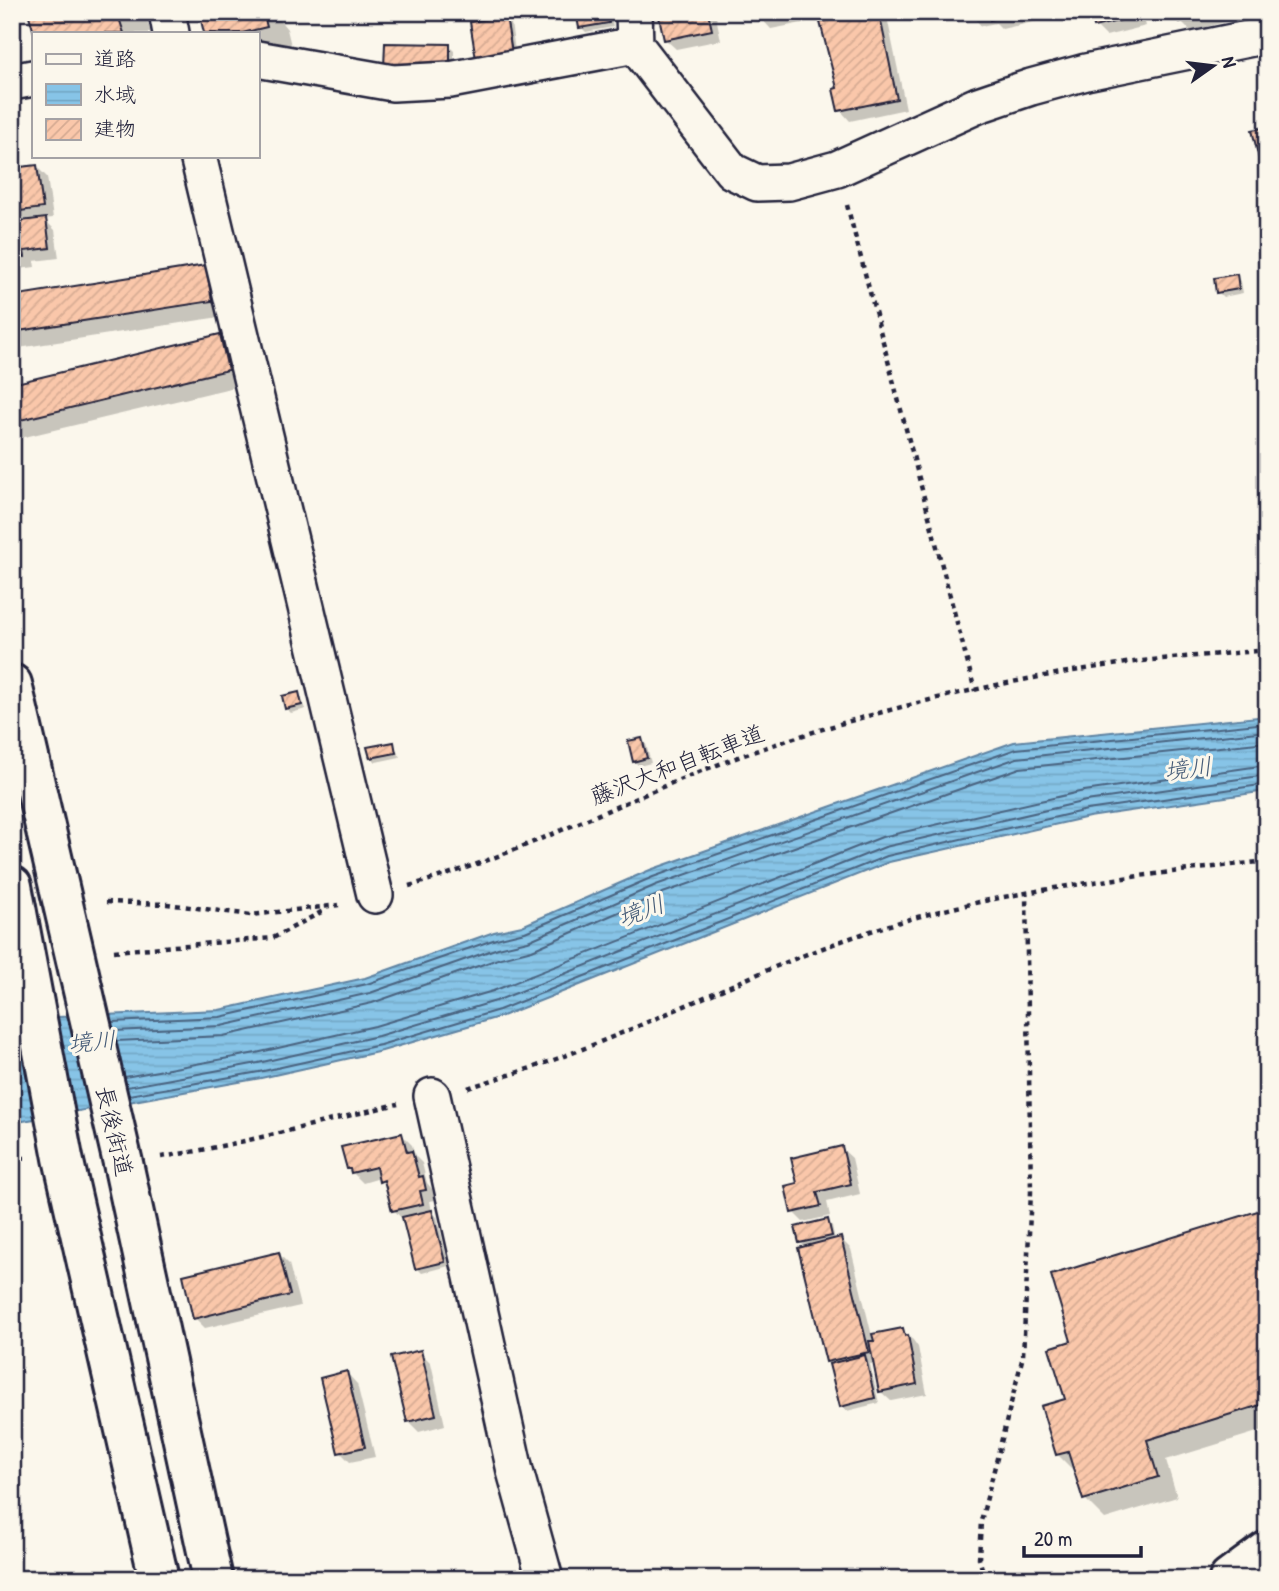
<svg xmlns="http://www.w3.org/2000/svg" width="1279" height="1591" font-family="'Patrick Hand','Klee One',sans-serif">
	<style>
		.water { fill: url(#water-rules); stroke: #5f83a2; stroke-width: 2 }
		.shadow { fill: #0003 }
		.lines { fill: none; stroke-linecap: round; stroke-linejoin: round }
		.shore { stroke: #4a6380; stroke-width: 2 }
		.building { fill: url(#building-hatch); stroke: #22223b; stroke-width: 2 }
		.minor-casing { stroke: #22223b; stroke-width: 40 }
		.tertiary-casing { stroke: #22223b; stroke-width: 44 }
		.primary-casing { stroke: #22223b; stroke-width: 44 }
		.path { stroke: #22223b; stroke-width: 4.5; stroke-dasharray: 5 5; stroke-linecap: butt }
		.minor { stroke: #fbf7ec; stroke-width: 35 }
		.tertiary { stroke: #fbf7ec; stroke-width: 38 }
		.primary { stroke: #fbf7ec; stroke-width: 38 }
		.labels { text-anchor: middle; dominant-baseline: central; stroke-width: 6; stroke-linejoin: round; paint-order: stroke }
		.street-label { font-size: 23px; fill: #22223b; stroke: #fbf7ec }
		.water-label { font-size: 24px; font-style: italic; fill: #455b77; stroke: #fbf7ec }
	</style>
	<defs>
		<pattern id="water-rules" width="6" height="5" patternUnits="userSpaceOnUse" patternTransform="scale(1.75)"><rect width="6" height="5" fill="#87c4e7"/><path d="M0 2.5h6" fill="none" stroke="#74a8c7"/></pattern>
		<pattern id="building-hatch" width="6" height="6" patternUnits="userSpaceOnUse" patternTransform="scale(1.75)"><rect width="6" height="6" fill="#fac7aa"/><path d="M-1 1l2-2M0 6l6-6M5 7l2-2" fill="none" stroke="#d6ab93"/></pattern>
	</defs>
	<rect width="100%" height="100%" fill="#fbf7ec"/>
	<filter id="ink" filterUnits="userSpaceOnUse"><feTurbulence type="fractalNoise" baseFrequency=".0143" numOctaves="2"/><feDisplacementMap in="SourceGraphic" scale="14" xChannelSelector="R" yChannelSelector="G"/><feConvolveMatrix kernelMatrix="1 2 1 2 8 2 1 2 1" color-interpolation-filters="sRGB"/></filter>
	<g filter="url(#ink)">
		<!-- water -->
		<path class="water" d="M 1267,716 L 1267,791 L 1089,817 L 889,862 L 502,1016 L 382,1051 L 261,1078 L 12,1123 L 12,1019 L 219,1010 L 365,978 L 494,932 L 522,926 L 650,870 L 1014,742 Z"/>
		<!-- shadow -->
		<path class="shadow" d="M 30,12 L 139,12 L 147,20 L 151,33 L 36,33 Z
			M 201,12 L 273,12 L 287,29 L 293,54 L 257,63 L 257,33 L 206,33 Z
			M 539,12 L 564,12 L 565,13 L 542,15 Z
			M 586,12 L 610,12 L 613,27 L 586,32 L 581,27 Z
			M 660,12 L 715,12 L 721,40 L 676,49 L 665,39 Z
			M 755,12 L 817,12 L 818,20 L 771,29 Z
			M 826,12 L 886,12 L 906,109 L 850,121 L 840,110 Z
			M 970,12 L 1041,12 L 1042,20 L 1002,29 L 996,23 L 981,26 Z
			M 1093,12 L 1142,12 L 1146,26 L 1106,36 L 1096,26 Z
			M 1178,12 L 1233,12 L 1235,19 L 1191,31 L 1181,21 Z
			M 506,18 L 511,23 L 516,58 L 483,63 Z
			M 387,45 L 449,46 L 454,51 L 454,73 Z
			M 36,166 L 47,177 L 53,218 L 44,219 L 55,230 L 59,258 L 34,261 L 35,267 L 12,270 L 12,170 Z
			M 206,267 L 221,283 L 226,316 L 12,349 L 12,297 Z
			M 1236,276 L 1241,281 L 1243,293 L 1223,297 L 1218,292 Z
			M 219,336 L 235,351 L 243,385 L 12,440 L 12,385 Z
			M 299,694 L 306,709 L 291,713 L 286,708 Z
			M 642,740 L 646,744 L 651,763 L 639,766 L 634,761 Z
			M 393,744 L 400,757 L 376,762 L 371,757 Z
			M 402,1135 L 412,1145 L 415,1156 L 422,1163 L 427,1183 L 432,1189 L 435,1200 L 430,1201 L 432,1212 L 437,1217 L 449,1266 L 422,1273 L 417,1268 L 404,1221 L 394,1210 L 388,1188 L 380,1178 L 363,1183 L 349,1169 Z
			M 841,1148 L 852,1158 L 860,1194 L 827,1202 L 830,1216 L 803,1222 L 793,1212 L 799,1185 Z
			M 1267,1210 L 1267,1429 L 1166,1460 L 1177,1497 L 1105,1519 L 1085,1499 L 1076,1473 L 1057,1454 L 1074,1342 Z
			M 828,1221 L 832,1226 L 835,1240 L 841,1239 L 851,1249 L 872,1336 L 902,1330 L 913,1340 L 918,1347 L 927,1394 L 891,1401 L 880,1391 L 875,1363 L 870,1364 L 879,1403 L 847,1411 L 842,1406 L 827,1361 L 805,1247 L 801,1243 Z
			M 279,1254 L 289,1264 L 300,1306 L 205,1328 L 195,1318 Z
			M 420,1352 L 431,1363 L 445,1425 L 419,1432 L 408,1421 Z
			M 347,1373 L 357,1384 L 375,1457 L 350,1462 L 340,1452 Z"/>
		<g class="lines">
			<!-- shore -->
			<path class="shore" d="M 112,1022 L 220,1017 L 367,984 L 496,939 L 525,932 L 653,877 L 1016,749 L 1267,723
				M 114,1031 L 221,1026 L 370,993 L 498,948 L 528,941 L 656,885 L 1017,758 L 1267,731
				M 116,1041 L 223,1036 L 372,1003 L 501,958 L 532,950 L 660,894 L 1020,768 L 1267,742
				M 125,1077 L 256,1053 L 375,1026 L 493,991 L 882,837 L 1084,791 L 1267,765
				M 127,1087 L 258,1063 L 378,1036 L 496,1001 L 885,847 L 1086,801 L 1267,775
				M 129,1095 L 259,1072 L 380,1045 L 499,1010 L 887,856 L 1087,810 L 1267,784"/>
		</g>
		<!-- building -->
		<path class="building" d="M 28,12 L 117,12 L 124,33 L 34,33 Z
			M 199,12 L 263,12 L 267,27 L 242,33 L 204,33 Z
			M 576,12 L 608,12 L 609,23 L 579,28 Z
			M 658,12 L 708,12 L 712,30 L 664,40 Z
			M 824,12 L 879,12 L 897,99 L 838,111 L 833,89 L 837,88 L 820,22 L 826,21 Z
			M 968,12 L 1024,12 L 990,20 L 989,12 L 969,17 Z
			M 1091,12 L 1135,12 L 1137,16 L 1094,27 Z
			M 1177,12 L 1214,12 L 1179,22 Z
			M 506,16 L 512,53 L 476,59 L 470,22 Z
			M 385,43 L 450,44 L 450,69 L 384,68 Z
			M 1267,127 L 1267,165 L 1261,167 L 1252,130 Z
			M 37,165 L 43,208 L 12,212 L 12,168 Z
			M 46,218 L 50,248 L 24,251 L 25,257 L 12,259 L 12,222 Z
			M 206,265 L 212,301 L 12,332 L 12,296 Z
			M 1237,274 L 1239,289 L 1216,293 L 1214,278 Z
			M 220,334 L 228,370 L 12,422 L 12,384 Z
			M 299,692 L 302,705 L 285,709 L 282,696 Z
			M 642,738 L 647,758 L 633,762 L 628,741 Z
			M 394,742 L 396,753 L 370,758 L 367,747 Z
			M 402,1133 L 407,1152 L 412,1151 L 419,1177 L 423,1176 L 426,1190 L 420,1191 L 423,1204 L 392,1211 L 384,1180 L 379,1182 L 376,1167 L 351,1173 L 350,1169 L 347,1169 L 341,1147 Z
			M 842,1146 L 851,1184 L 817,1192 L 821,1206 L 791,1213 L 785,1186 L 797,1183 L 791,1158 Z
			M 1267,1208 L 1267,1403 L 1147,1440 L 1158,1477 L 1083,1500 L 1068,1452 L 1056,1455 L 1041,1406 L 1065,1399 L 1049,1348 L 1071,1341 L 1051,1275 Z
			M 432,1210 L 445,1262 L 415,1269 L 402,1217 Z
			M 828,1219 L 832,1236 L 799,1243 L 795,1227 Z
			M 841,1237 L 869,1352 L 826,1362 L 798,1248 Z
			M 279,1252 L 290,1295 L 193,1319 L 183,1275 Z
			M 903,1328 L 905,1336 L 908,1335 L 917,1384 L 879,1392 L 869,1341 L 874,1341 L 872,1334 Z
			M 421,1350 L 436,1415 L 407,1422 L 391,1357 Z
			M 865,1355 L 875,1398 L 840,1407 L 829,1364 Z
			M 347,1371 L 365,1447 L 338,1453 L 320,1378 Z"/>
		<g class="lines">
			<!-- minor casing -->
			<g class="minor-casing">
				<path id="minor" d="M 167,12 L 171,33
					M 634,12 L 635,45 L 732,171 L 757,183 L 789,182 L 837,169 L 978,105 L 1031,87 L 1086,72 L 1267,35
					M 257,59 L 393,83 L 450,80 L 635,45
					M 12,82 L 33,78
					M 198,156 L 375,895
					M 432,1096 L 515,1471 L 545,1579"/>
			</g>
			<!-- tertiary casing -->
			<g class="tertiary-casing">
				<path id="tertiary" d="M 1229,1579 L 1267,1551"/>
			</g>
			<!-- primary casing -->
			<g class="primary-casing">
				<path id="primary" d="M 12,684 L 123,1163 L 213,1579
					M 12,886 L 63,1158 L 159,1579"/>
			</g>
			<!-- path -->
			<path class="path" d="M 847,205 L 975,691
				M 409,886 C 524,854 631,795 744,755 C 865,712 992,682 1119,664 C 1168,657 1218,655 1267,650
				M 106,902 L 167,904 L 251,915 L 339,905
				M 114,951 L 273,938 L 325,910
				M 468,1088 C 494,1079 522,1072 548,1062 C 653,1024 751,972 856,936 C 988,890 1130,877 1267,861
				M 161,1157 C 241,1145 319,1122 398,1104
				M 12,1158 L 25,1158
				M 985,1579 L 979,1558 L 981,1521 L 1023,1356 L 1031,1192 L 1026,894"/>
			<!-- minor -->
			<use href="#minor" class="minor"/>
			<!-- tertiary -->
			<use href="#tertiary" class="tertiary"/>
			<!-- primary -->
			<use href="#primary" class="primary"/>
		</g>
	</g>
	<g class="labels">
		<!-- street labels -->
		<g class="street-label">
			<text transform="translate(677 764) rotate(-21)">藤沢大和自転車道</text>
			<text transform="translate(115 1131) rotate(77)">長後街道</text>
		</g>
		<!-- water labels -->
		<g class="water-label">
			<text transform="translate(1188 768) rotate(-7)">境川</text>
			<text transform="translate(641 910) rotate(-20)">境川</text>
			<text transform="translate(92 1041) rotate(-5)">境川</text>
		</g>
	</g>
	<!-- margin -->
	<rect width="1279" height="1591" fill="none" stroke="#fbf7ec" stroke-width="42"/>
	<rect x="21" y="21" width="1237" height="1549" fill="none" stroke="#22223b" stroke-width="2.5" filter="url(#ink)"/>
	<!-- legend -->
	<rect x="32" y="32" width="228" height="126" fill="#fbf7ec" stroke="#a4a2a5" stroke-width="2"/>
	<rect x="46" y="54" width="35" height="10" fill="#fbf7ec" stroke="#a4a2a5" stroke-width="2"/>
	<text x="94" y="66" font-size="21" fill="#22223b">道路</text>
	<rect x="46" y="84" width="35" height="21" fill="url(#water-rules)" stroke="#a4a2a5" stroke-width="2"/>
	<text x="94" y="102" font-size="21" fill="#22223b">水域</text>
	<rect x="46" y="119" width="35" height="21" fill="url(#building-hatch)" stroke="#a4a2a5" stroke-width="2"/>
	<text x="94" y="136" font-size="21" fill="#22223b">建物</text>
	<!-- north arrow -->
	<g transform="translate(1213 66) rotate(76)" stroke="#fbf7ec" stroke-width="5" paint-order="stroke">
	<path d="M0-5L12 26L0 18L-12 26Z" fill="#22223b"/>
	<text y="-10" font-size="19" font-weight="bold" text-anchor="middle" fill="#22223b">N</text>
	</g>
	<!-- scale -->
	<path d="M1024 1546v10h117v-10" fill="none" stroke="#22223b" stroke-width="3.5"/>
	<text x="1034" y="1546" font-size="21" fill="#22223b" stroke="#fbf7ec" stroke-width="5" paint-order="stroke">20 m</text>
</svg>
